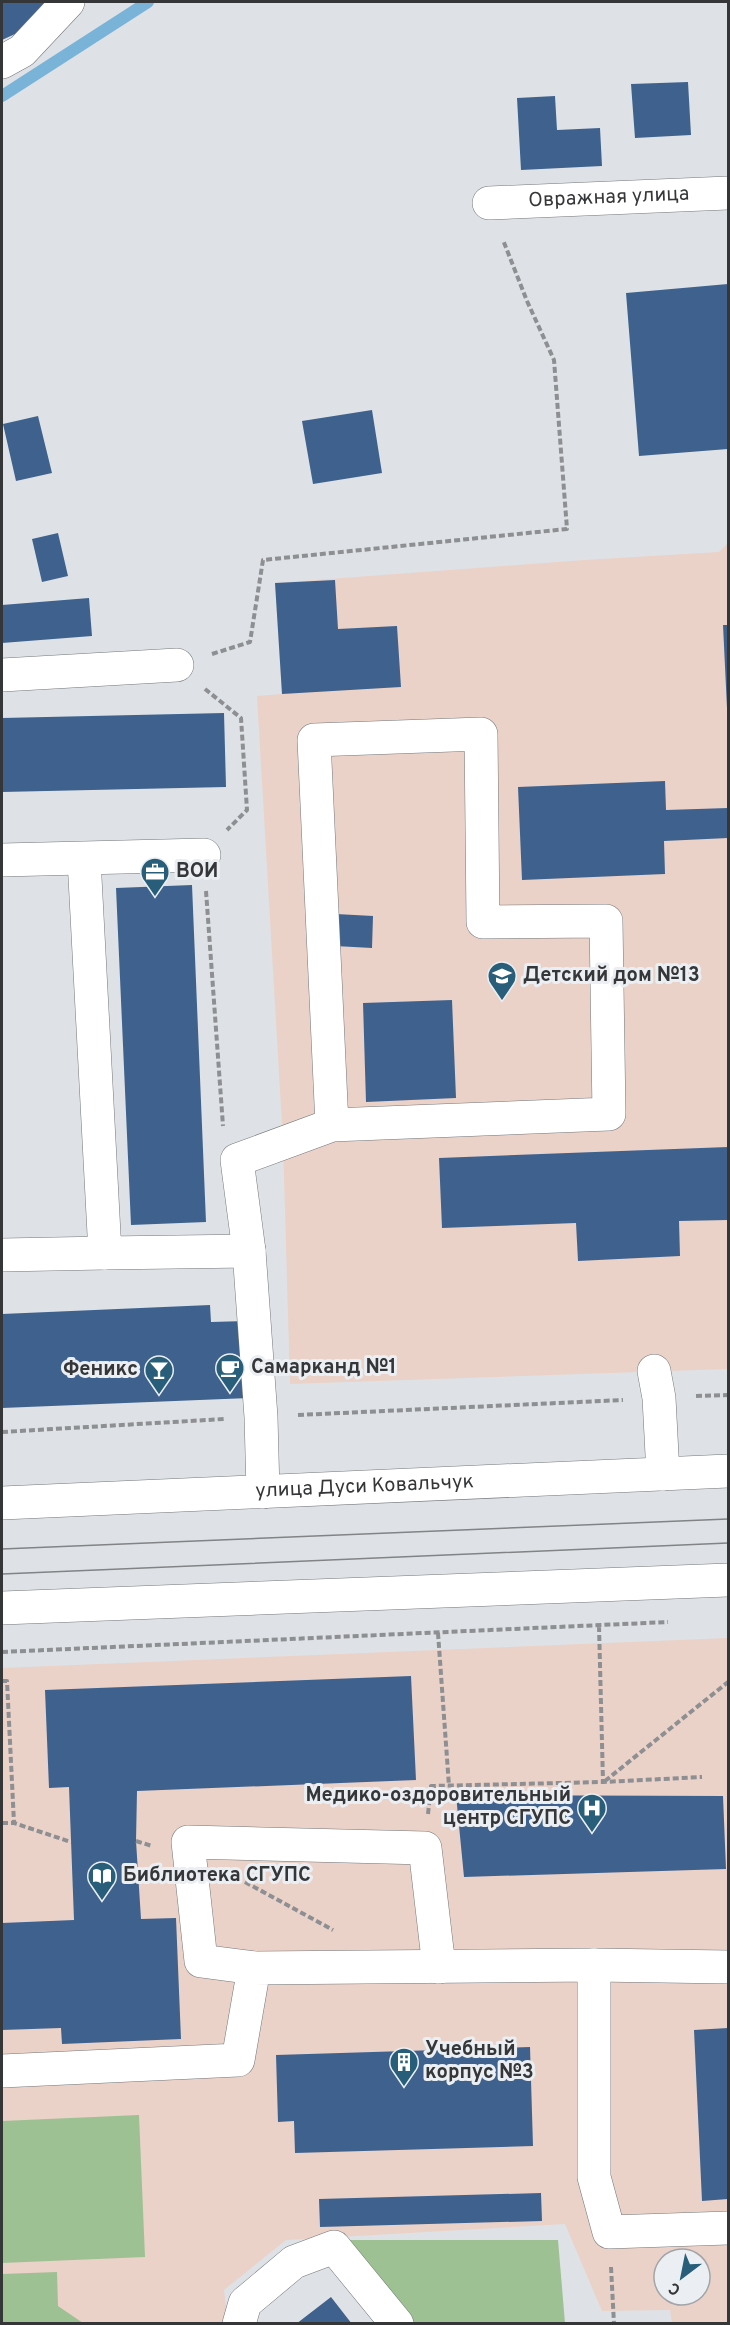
<svg xmlns="http://www.w3.org/2000/svg" width="730" height="2325" font-family="Overpass,sans-serif">
	<style>
		.education { fill: #ead2c8; fill-rule: evenodd }
		.green { fill: #9ec193 }
		.lines { fill: none; stroke-linecap: round; stroke-linejoin: round }
		.stream { stroke: #79b3d8; stroke-width: 12 }
		.building { fill: #3e628d }
		.minor-casing { stroke: #73767a; stroke-width: 34 }
		.major-casing { stroke: #73767a; stroke-width: 34 }
		.path { stroke: #8d8f92; stroke-width: 4; stroke-dasharray: 6 3; stroke-linecap: butt }
		.minor { stroke: #fff; stroke-width: 33 }
		.major { stroke: #fff; stroke-width: 33 }
		.tram { stroke: #818386; stroke-width: 1.5 }
		.labels { text-anchor: middle; dominant-baseline: central; stroke-width: 6; stroke-linejoin: round; paint-order: stroke }
		.street-label { font-size: 20px; fill: #353638; stroke: #ebeff3 }
		.poi-label { font-size: 20px; font-weight: bold; fill: #353638; stroke: #ebeff3; text-anchor: start }
	</style>
	<rect width="100%" height="100%" fill="#dee2e6"/>
	<!-- education -->
	<path class="education" d="M 728,543 L 728,1369 L 290,1384 L 283,1142 L 257,696 L 282,694 L 275,583 L 584,560 L 719,552 Z
		M 728,1638 L 728,2323 L 672,2323 L 670,2310 L 602,2311 L 565,2224 L 286,2240 L 224,2290 L 228,2323 L 2,2323 L 2,1668 ZM 664,2259 L 700,2259 L 700,2295 L 664,2295 Z"/>
	<!-- green -->
	<path class="green" d="M 139,2115 L 145,2257 L 2,2263 L 2,2121 Z
		M 349,2240 L 558,2240 L 565,2323 L 415,2323 Z
		M 57,2272 L 58,2306 L 83,2323 L 2,2323 L 2,2274 Z"/>
	<g class="lines">
		<!-- stream -->
		<path class="stream" d="M 2,96 L 148,2"/>
	</g>
	<!-- building -->
	<path class="building" d="M 2,2 L 54,2 L 41,22 L 2,40 Z
		M 688,82 L 691,135 L 635,138 L 631,84 Z
		M 555,96 L 557,130 L 600,128 L 602,166 L 521,170 L 517,98 Z
		M 728,284 L 728,449 L 639,456 L 626,293 Z
		M 372,410 L 382,473 L 313,484 L 302,421 Z
		M 38,416 L 52,473 L 16,481 L 3,424 Z
		M 58,533 L 68,576 L 42,582 L 32,539 Z
		M 335,580 L 338,629 L 397,626 L 401,687 L 282,694 L 275,583 Z
		M 89,598 L 92,636 L 2,643 L 2,605 Z
		M 723,625 L 728,625 L 728,708 L 727,708 Z
		M 224,713 L 226,787 L 2,792 L 2,718 Z
		M 665,781 L 666,810 L 728,808 L 728,838 L 664,841 L 665,874 L 522,880 L 518,787 Z
		M 192,885 L 206,1222 L 131,1225 L 116,888 Z
		M 336,914 L 373,916 L 372,948 L 335,946 Z
		M 452,1000 L 456,1098 L 366,1102 L 363,1003 Z
		M 728,1147 L 728,1220 L 679,1221 L 680,1256 L 578,1261 L 576,1223 L 442,1228 L 439,1158 Z
		M 210,1305 L 211,1322 L 246,1321 L 249,1398 L 2,1408 L 2,1314 Z
		M 411,1676 L 416,1780 L 137,1791 L 136,1841 L 141,1919 L 176,1918 L 181,2039 L 62,2044 L 61,2028 L 2,2030 L 2,1923 L 74,1920 L 69,1787 L 49,1788 L 45,1690 Z
		M 456,1795 L 723,1796 L 726,1869 L 464,1877 Z
		M 728,2028 L 728,2199 L 702,2201 L 694,2030 Z
		M 530,2047 L 533,2146 L 295,2153 L 294,2121 L 278,2122 L 276,2055 Z
		M 541,2193 L 542,2221 L 320,2227 L 319,2199 Z
		M 331,2297 L 352,2324 L 296,2324 Z"/>
	<g class="lines">
		<!-- minor casing -->
		<g class="minor-casing">
			<g id="minor">
				<path d="M 2,62 L 22,51 L 68,2"/>
				<path id="s1" d="M 489,203 L 728,193"/>
				<path d="M 2,675 L 177,665"/>
				<path d="M 84,859 L 105,1253 L 249,1251 L 261,1417 L 263,1492"/>
				<path d="M 2,860 L 204,855"/>
				<path d="M 249,1251 L 237,1160 L 332,1125 L 314,740 L 481,734 L 483,922 L 606,921 L 609,1114 L 332,1125"/>
				<path d="M 2,1255 L 105,1253"/>
				<path d="M 654,1371 L 659,1398 L 663,1474"/>
				<path d="M 594,1965 L 594,2177 L 609,2232 L 728,2228"/>
				<path d="M 254,1968 L 201,1961 L 188,1842 L 425,1848 L 439,1967"/>
				<path d="M 2,2071 L 238,2060 L 254,1968 L 594,1965 L 728,1967"/>
				<path d="M 239,2324 L 245,2303 L 294,2262 L 334,2247 L 397,2324"/>
			</g>
		</g>
		<!-- major casing -->
		<g class="major-casing">
			<g id="major">
				<path id="s2" d="M 2,1503 L 728,1471"/>
				<path d="M 2,1608 L 728,1580"/>
			</g>
		</g>
		<!-- path -->
		<path class="path" d="M 212,654 L 250,642 L 263,560 L 567,529 L 554,360 L 527,301 L 503,240
			M 205,689 L 241,718 L 247,810 L 227,830
			M 206,891 L 223,1126
			M 696,1396 L 728,1395
			M 298,1415 L 623,1400
			M 2,1432 L 224,1419
			M 599,1626 L 603,1782
			M 438,1633 L 449,1786
			M 2,1652 L 668,1622
			M 2,1681 L 7,1681 L 14,1823
			M 605,1781 L 728,1682
			M 428,1814 L 431,1786 L 603,1782 L 702,1777
			M 2,1823 L 14,1823 L 71,1842
			M 136,1841 L 152,1846
			M 245,1882 L 333,1930
			M 611,2267 L 614,2324"/>
		<!-- minor -->
		<use href="#minor" class="minor"/>
		<!-- major -->
		<use href="#major" class="major"/>
		<!-- tram -->
		<path class="tram" d="M 2,1549 L 728,1519
			M 2,1574 L 728,1543"/>
	</g>
	<!-- icons -->
	<defs>
		<g id="office-pin" transform="scale(1.5)"><path d="M0 17L-7.5 6A9.5 9.5 0 1 1 7.5 6Z" fill="#285e79" stroke="#ebeff3"/><path d="M-6-3h4V-5.5h4V-3h4V5H-6ZM-1-4.5V-3h2v-1.5ZM-6 0V1H6V0Z" fill="#fff"/></g>
		<g id="school-pin" transform="scale(1.5)"><path d="M0 17L-7.5 6A9.5 9.5 0 1 1 7.5 6Z" fill="#285e79" stroke="#ebeff3"/><path d="M0-5L7-2L0 1L-7-2ZM-4 1L0 2.5L4 1V4Q0 6-4 4Z" fill="#fff"/></g>
		<g id="cafe-pin" transform="scale(1.5)"><path d="M0 17L-7.5 6A9.5 9.5 0 1 1 7.5 6Z" fill="#285e79" stroke="#ebeff3"/><path d="M-5.5-4.5H6V0H3Q3 3.5 0 3.5H-2.5Q-5.5 3.5-5.5 0ZM3-3.2v2h1.7v-2ZM-6 4.5H4V6H-6Z" fill="#fff"/></g>
		<g id="bar-pin" transform="scale(1.5)"><path d="M0 17L-7.5 6A9.5 9.5 0 1 1 7.5 6Z" fill="#285e79" stroke="#ebeff3"/><path d="M-6-5H6L.8 .8V4.5H3.5V6h-7V4.5H-.8V.8Z" fill="#fff"/></g>
		<g id="hospital-pin" transform="scale(1.5)"><path d="M0 17L-7.5 6A9.5 9.5 0 1 1 7.5 6Z" fill="#285e79" stroke="#ebeff3"/><path d="M-5-5h3v3.5h4V-5h3V5h-3V1.5h-4V5h-3Z" fill="#fff"/></g>
		<g id="library-pin" transform="scale(1.5)"><path d="M0 17L-7.5 6A9.5 9.5 0 1 1 7.5 6Z" fill="#285e79" stroke="#ebeff3"/><path d="M-6-4Q-3-5.5-.7-3.5V5Q-3 3-6 4ZM6-4Q3-5.5 .7-3.5V5Q3 3 6 4Z" fill="#fff"/></g>
		<g id="building-pin" transform="scale(1.5)"><path d="M0 17L-7.5 6A9.5 9.5 0 1 1 7.5 6Z" fill="#285e79" stroke="#ebeff3"/><path d="M-4-6H4V6H1V3H-1V6H-4ZM-2.5-4.3h1.7v1.8h-1.7ZM.8-4.3h1.7v1.8H.8ZM-2.5-1h1.7V.8h-1.7ZM.8-1h1.7V.8H.8Z" fill="#fff"/></g>
	</defs>
	<g fill-rule="evenodd">
		<use href="#office-pin" x="155" y="872"/>
		<use href="#school-pin" x="502" y="976"/>
		<use href="#cafe-pin" x="230" y="1368"/>
		<use href="#bar-pin" x="159" y="1370"/>
		<use href="#hospital-pin" x="592" y="1808"/>
		<use href="#library-pin" x="102" y="1876"/>
		<use href="#building-pin" x="404" y="2062"/>
	</g>
	<g class="labels">
		<!-- street labels -->
		<g class="street-label">
			<text stroke="none"><textPath href="#s1" startOffset="120">Овражная улица</textPath></text>
			<text stroke="none"><textPath href="#s2" startOffset="363">улица Дуси Ковальчук</textPath></text>
		</g>
		<!-- poi labels -->
		<g class="poi-label">
			<text x="176" y="872">ВОИ</text>
			<text x="523" y="976">Детский дом №13</text>
			<text x="251" y="1368">Самарканд №1</text>
			<text x="138" y="1370" text-anchor="end">Феникс</text>
			<text x="571" y="1796" text-anchor="end">Медико-оздоровительный<tspan x="571" dy="23">центр СГУПС</tspan></text>
			<text x="123" y="1876">Библиотека СГУПС</text>
			<text x="425" y="2050">Учебный<tspan x="425" dy="23">корпус №3</tspan></text>
		</g>
	</g>
	<!-- border -->
	<rect width="730" height="2325" fill="none" stroke="#353638" stroke-width="6"/>
	<!-- north arrow -->
	<g transform="translate(682 2277) rotate(212)"><circle r="28" fill="#ebeff3" stroke="#a2a5a8" stroke-width="1.5"/>
	<path d="M0-4.5L10 22L0 15L-10 22Z" fill="#285e79"/>
	<text y="-9" font-size="16" font-weight="bold" text-anchor="middle" fill="#353638">С</text>
	</g>
</svg>
